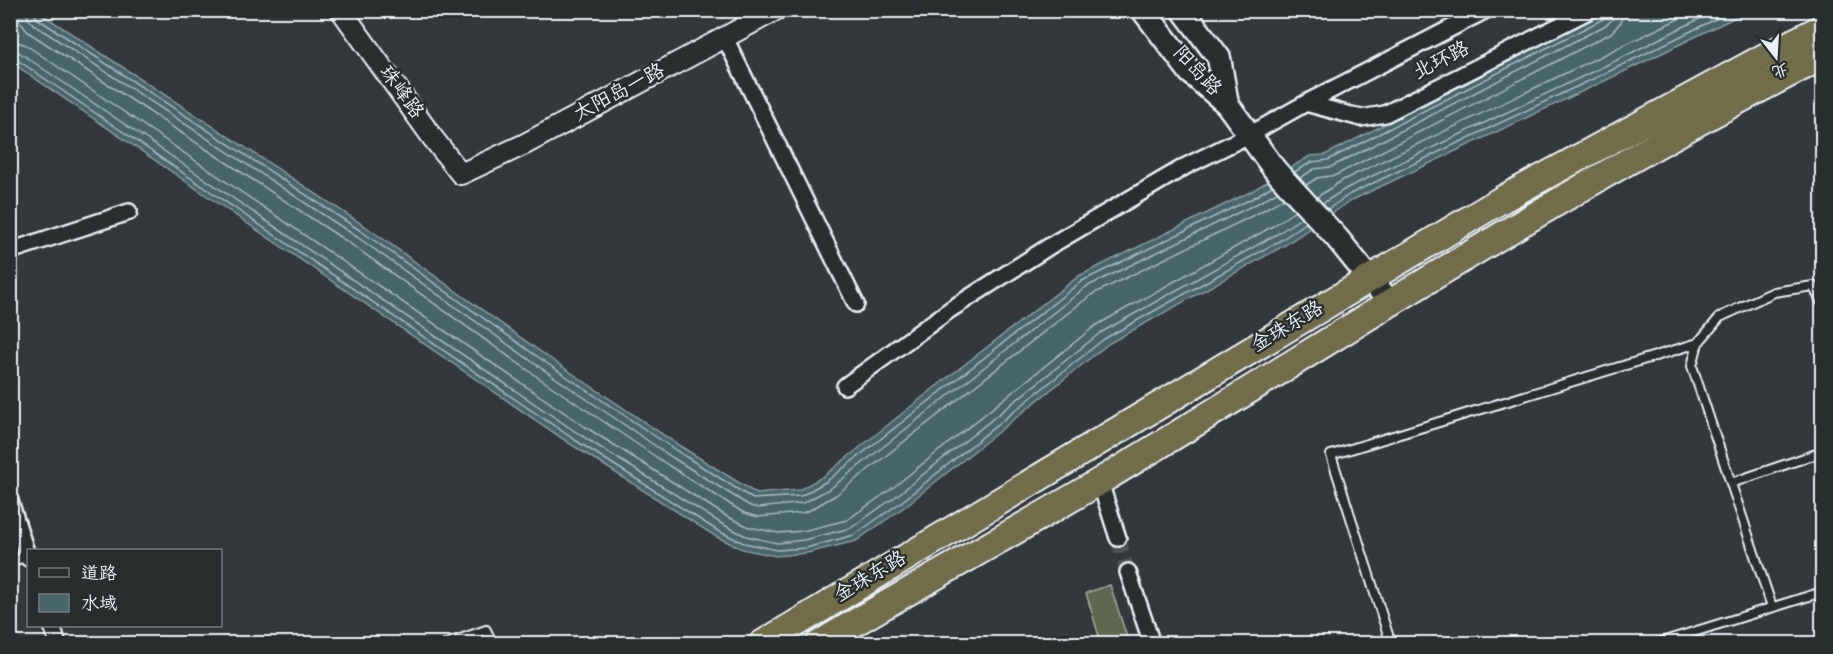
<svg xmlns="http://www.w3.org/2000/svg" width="1833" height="654" font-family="Dekko,'LXGW WenKai TC',sans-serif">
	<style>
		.green { fill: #5d684f; stroke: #a2aca4; stroke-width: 1.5 }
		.water { fill: #47656a; stroke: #879da3; stroke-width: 1.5 }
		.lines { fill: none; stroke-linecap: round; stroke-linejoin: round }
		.shore { stroke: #a8b9bf; stroke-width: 1.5 }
		.minor-tunnel { stroke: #4f5357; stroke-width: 15; stroke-dasharray: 15 8; stroke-linecap: butt }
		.service-casing { stroke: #e8f1f8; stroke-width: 12 }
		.minor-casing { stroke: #e8f1f8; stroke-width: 20 }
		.tertiary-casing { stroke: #e8f1f8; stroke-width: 24 }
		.secondary-casing { stroke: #e8f1f8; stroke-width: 27 }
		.trunk-casing { stroke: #e8f1f8; stroke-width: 30 }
		.service { stroke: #2a2d2e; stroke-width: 8 }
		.minor { stroke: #2a2d2e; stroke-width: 15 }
		.tertiary { stroke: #2a2d2e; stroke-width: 20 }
		.secondary { stroke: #2a2d2e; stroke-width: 22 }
		.trunk { stroke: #716d4b; stroke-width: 26 }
		.labels { text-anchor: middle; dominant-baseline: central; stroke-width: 5; stroke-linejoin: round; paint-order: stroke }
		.street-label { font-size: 20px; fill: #e8f1f8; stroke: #2a2d2e }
	</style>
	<rect width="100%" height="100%" fill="#34373b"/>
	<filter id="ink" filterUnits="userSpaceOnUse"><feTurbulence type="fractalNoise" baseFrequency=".0167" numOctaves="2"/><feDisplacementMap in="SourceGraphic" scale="12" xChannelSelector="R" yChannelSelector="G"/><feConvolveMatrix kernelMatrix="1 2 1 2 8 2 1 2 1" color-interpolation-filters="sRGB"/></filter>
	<g filter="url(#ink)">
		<!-- green -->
		<path class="green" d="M 1110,585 L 1129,643 L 1101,643 L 1086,593 Z"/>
		<!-- water -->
		<path class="water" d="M 10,11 L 37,11 L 365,226 L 548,357 L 680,446 L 757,494 L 799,490 L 824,476 L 929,392 L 1079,276 L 1250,192 L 1310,156 L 1325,155 L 1605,11 L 1748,11 L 1617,75 L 1352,200 L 1285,245 L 1108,344 L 903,508 L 856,541 L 807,553 L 776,556 L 742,549 L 715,536 L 572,445 L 11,62 Z"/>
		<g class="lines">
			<!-- shore -->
			<path class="shore" d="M 17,10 L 20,22 L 28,32 L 352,245 L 536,376 L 668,465 L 744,513 L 758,517 L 802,513 L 810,510 L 836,495 L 1091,295 L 1260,212 L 1284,198
				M 26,10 L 28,18 L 33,24 L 357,237 L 541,368 L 673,458 L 750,506 L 758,508 L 803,503 L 831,488 L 1086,287 L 1256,204 L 1277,192
				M 34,10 L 35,15 L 38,19 L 361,231 L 545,362 L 677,451 L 753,499 L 801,496 L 827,481 L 1082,281 L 1253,198 L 1272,186
				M 10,41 L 18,42 L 26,45 L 584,426 L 726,516 L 749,527 L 778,533 L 803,531 L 847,520 L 890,490 L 1095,326 L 1273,226 L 1295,211
				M 10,50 L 20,53 L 579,434 L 722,524 L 746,536 L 777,543 L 804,540 L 851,528 L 895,497 L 1100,333 L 1277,234 L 1301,218
				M 10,58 L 16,59 L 575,440 L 718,531 L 744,543 L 777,550 L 806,548 L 854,535 L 900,503 L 1104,339 L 1281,240 L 1306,223
				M 1294,172 L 1312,162 L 1328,160 L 1603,19 L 1606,15 L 1607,10
				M 1300,178 L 1314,169 L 1331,167 L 1606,25 L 1613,19 L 1614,10
				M 1306,185 L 1317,178 L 1336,175 L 1611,33 L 1621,22 L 1623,10
				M 1317,197 L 1343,180 L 1697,10
				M 1323,203 L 1347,188 L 1611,63 L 1717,10
				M 1328,209 L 1350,194 L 1614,69 L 1734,10"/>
			<!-- minor-tunnel -->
			<path class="minor-tunnel" d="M 1118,538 L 1128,572"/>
			<!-- service casing -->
			<g class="service-casing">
				<path id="service" d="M 1698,343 L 1720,317 L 1774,292 L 1813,286 L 1822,303
					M 1734,482 L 1822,452
					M 10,562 L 28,556
					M 446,644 L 486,630 L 493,644
					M 1391,644 L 1331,455 L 1698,343 L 1692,366 L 1772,607
					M 1655,644 L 1822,592"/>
			</g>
			<!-- minor casing -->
			<g class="minor-casing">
				<path id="minor" d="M 725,38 L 856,304
					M 1306,103 L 1361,118 L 1385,114 L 1590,10
					M 10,251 L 129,212
					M 845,386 L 951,309 L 1053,244 L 1186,166 L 1249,135 L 1306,103 L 1486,10
					M 1100,482 L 1118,538
					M 10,501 L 28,558
					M 1128,572 L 1152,644
					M 52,626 L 58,644"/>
			</g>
			<!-- tertiary casing -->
			<g class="tertiary-casing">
				<path id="tertiary" d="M 341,10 L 432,137 L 461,174 L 525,144 L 776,10"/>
			</g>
			<!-- secondary casing -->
			<g class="secondary-casing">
				<path id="secondary" d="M 1143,10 L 1191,73 L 1227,104 L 1275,170 L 1337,238 L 1370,279 L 1391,303
					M 1183,10 L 1219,58 L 1227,104"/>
			</g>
			<!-- trunk casing -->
			<g class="trunk-casing">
				<path id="trunk" d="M 762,644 L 1501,200 L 1770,54 L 1822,28
					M 819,644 C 913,587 1009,536 1102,480 C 1341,336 1573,182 1822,57"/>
			</g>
			<!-- service -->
			<use href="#service" class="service"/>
			<!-- minor -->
			<use href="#minor" class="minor"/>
			<!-- tertiary -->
			<use href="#tertiary" class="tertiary"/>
			<!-- secondary -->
			<use href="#secondary" class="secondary"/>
			<!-- trunk -->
			<use href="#trunk" class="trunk"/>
		</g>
	</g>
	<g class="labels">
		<!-- street labels -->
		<g class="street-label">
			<text transform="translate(1442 62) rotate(-27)">北环路</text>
			<text transform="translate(1196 72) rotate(47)">阳岛路</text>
			<text transform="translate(400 93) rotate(54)">珠峰路</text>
			<text transform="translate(620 94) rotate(-28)">太阳岛一路</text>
			<text transform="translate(1288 328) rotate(-31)">金珠东路</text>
			<text transform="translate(871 578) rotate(-31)">金珠东路</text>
		</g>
	</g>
	<!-- margin -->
	<rect width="1833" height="654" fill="none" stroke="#2a2d2e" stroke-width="36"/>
	<rect x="18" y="18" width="1797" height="618" fill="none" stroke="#e8f1f8" stroke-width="2" filter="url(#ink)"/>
	<!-- legend -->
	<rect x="27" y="549" width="195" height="78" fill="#2a2d2e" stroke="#767b7f" stroke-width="1.5"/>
	<rect x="39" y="568" width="30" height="9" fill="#2a2d2e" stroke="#767b7f" stroke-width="1.5"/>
	<text x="81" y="579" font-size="18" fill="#e8f1f8">道路</text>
	<rect x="39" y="594" width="30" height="18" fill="#47656a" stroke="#767b7f" stroke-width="1.5"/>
	<text x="81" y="609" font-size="18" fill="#e8f1f8">水域</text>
	<!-- north arrow -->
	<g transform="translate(1776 57) rotate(163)" stroke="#2a2d2e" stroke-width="4.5" paint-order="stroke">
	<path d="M0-4.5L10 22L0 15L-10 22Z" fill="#e8f1f8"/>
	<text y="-9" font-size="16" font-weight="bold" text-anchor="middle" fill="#e8f1f8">北</text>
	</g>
</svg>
